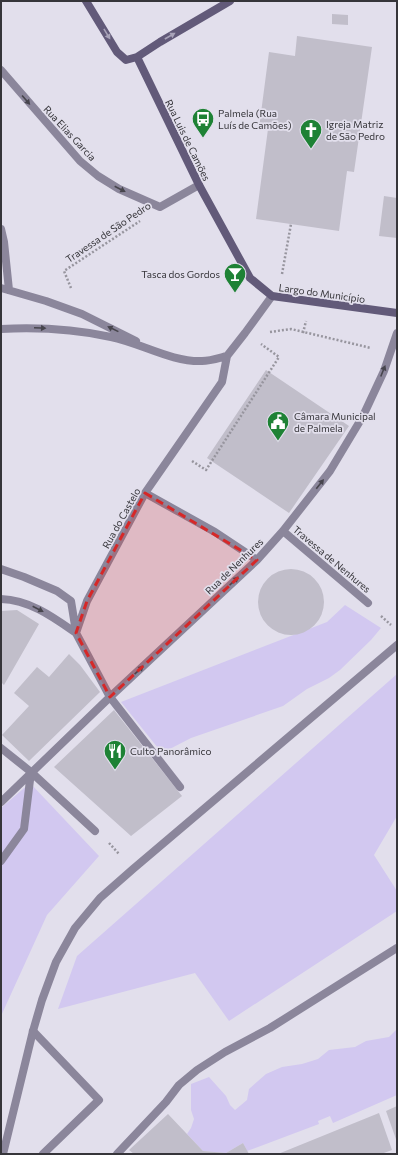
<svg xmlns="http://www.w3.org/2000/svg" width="398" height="1155" font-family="Commissioner,sans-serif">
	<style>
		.green { fill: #d2c8f0 }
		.building { fill: #c1beca }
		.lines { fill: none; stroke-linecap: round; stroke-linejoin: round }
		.path { stroke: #97959e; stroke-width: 2.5; stroke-dasharray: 2 2; stroke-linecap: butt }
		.lane { stroke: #8b869b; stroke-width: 8 }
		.street { stroke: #8b869b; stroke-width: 8 }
		.secondary { stroke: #625a79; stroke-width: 8 }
		.oneway { fill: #a8a3b8 }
		.oneway2 { fill: #47454d }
		.marked { fill: #d62828; fill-opacity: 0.2; stroke: #d62828; stroke-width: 3; stroke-dasharray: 8 5; stroke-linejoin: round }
		.labels { text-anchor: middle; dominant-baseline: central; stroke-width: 3.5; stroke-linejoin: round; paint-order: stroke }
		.poi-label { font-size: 10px; fill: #36353a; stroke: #e2dfec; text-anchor: start }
		.street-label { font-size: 10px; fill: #36353a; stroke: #e2dfec }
	</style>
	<rect width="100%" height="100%" fill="#e2dfec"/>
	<!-- green -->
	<path class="green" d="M 345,605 L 381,628 L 371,640 L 340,670 L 329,678 L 307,689 L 283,706 L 191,738 L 162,753 L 121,702 L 327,622 Z
		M 397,674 L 397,816 L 374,855 L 397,891 L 397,911 L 229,1021 L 195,973 L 58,1009 L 77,956 Z
		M 30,783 L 99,856 L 47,915 L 1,1016 L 1,808 Z
		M 397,1029 L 397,1082 L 396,1083 L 397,1085 L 397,1095 L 333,1123 L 330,1116 L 318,1121 L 319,1124 L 247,1151 L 243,1143 L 226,1153 L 203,1151 L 187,1134 L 191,1128 L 194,1119 L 191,1110 L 191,1084 L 209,1077 L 226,1096 L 230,1105 L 235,1110 L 247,1100 L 249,1089 L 266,1074 L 282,1067 L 302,1064 L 318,1059 L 329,1050 L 355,1047 L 366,1041 L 389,1037 Z"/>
	<!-- building -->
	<path class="building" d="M 332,14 L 348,15 L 348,25 L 332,24 Z
		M 297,36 L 372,47 L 354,172 L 347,171 L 339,231 L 256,219 L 268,129 L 259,128 L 269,52 L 295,56 Z
		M 384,196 L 397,198 L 397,238 L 379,236 Z
		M 266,370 L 349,426 L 289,513 L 207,458 Z
		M258 602a33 33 0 1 1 66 0a33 33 0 1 1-66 0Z
		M 17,610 L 39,624 L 4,685 L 1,682 L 1,611 Z
		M 69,654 L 80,665 L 100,692 L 29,761 L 2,735 L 29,706 L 14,693 L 37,667 L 49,677 Z
		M 114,710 L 182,796 L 131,836 L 54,767 Z
		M 397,1106 L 397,1142 L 386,1111 Z
		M 379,1113 L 392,1150 L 381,1154 L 278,1154 Z
		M 168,1114 L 203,1151 L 226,1153 L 243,1143 L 249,1154 L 134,1154 L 129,1150 Z"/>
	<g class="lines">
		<!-- path -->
		<path class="path" d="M 282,274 L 291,224
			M 71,288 L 64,271 L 140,221
			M 270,332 L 291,329 L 371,348
			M 303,333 L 306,321
			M 192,461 L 206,470 L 279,357 L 261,344
			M 381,616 L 391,625
			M 109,843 L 119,854"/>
		<!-- lane -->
		<path class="lane" d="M 33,1031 L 99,1100 L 43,1154
			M 117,1154 L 166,1102 L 179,1085 L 197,1070 L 225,1052 L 270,1028 L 397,948"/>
		<!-- street -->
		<path class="street" d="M 1,70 L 80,161 L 98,176 L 119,189 L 160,207 L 199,185
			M 1,229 L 4,242 L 9,290
			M 1,288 L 46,301 L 82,314 L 136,341
			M 1,329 C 38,327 74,329 111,337 C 141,343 171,362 202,361 C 210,361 219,358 227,356
			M 227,356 L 245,333 L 272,296
			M 145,493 L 215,532 L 257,560
			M 283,531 L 368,603
			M 1,569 L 24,577 L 57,591 L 71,601 L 76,632
			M 1,599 C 30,600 53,617 76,633
			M 1,748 L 31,772 L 95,831
			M 180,787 L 110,697 L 76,633 L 87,601 L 145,493 L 222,382 L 227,356
			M 1,802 L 110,697 L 257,560 L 283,531 L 330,471 L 363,416 L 384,371 L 397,333
			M 1,861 L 24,829 L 31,772
			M 3,1154 L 33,1031 L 42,1000 L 56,962 L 75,928 L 100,898 L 133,869 L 397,645"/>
		<!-- secondary -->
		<path class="secondary" d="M 86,1 L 117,52 L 126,60 L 137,57 L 160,42 L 230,1
			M 137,57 L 199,185 L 250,278 L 272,296 L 397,313"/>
	</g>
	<!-- one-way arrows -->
	<defs><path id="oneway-solid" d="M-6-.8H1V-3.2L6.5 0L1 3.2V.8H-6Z"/></defs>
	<g class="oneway">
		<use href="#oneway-solid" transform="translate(107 34) rotate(59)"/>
		<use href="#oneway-solid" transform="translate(170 36) rotate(-30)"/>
	</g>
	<g class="oneway2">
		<use href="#oneway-solid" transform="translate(26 100) rotate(49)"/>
		<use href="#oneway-solid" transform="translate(120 189) rotate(27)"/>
		<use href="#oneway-solid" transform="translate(40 328) rotate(3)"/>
		<use href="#oneway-solid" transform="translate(113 329) rotate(-154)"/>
		<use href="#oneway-solid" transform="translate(383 371) rotate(-68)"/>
		<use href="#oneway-solid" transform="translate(320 484) rotate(-52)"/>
		<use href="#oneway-solid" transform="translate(234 581) rotate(-43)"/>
		<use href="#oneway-solid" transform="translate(38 609) rotate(27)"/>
		<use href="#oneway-solid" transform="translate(139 670) rotate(-43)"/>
	</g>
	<!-- marked area -->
	<path class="marked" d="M 145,493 L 257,560 L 110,697 L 76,633 L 87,601 Z"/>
	<!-- icons -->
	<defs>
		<g id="bus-pin" transform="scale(1.15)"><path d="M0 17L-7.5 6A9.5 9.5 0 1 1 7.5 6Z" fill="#1e8235" stroke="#e2dfec"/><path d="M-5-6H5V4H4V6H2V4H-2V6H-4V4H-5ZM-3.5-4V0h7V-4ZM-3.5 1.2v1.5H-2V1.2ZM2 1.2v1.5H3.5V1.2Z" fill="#fff"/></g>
		<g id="church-pin" transform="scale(1.15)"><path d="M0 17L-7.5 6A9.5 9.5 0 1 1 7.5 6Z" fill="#1e8235" stroke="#e2dfec"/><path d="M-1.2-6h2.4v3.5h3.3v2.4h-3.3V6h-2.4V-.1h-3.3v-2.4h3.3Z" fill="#fff"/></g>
		<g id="bar-pin" transform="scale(1.15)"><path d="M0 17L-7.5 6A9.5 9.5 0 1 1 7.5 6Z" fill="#1e8235" stroke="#e2dfec"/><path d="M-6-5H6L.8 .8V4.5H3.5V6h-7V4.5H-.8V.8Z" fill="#fff"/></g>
		<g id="civic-pin" transform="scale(1.15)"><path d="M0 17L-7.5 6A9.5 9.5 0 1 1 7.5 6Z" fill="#1e8235" stroke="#e2dfec"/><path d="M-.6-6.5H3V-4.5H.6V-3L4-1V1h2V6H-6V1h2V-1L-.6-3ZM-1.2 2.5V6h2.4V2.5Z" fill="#fff"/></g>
		<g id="restaurant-pin" transform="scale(1.15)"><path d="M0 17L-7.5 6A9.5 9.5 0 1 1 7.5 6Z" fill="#1e8235" stroke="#e2dfec"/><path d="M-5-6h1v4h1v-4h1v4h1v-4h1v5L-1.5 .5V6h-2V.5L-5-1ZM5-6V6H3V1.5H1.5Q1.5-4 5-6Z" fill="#fff"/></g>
	</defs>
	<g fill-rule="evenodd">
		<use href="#bus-pin" x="203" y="119"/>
		<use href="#church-pin" x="311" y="130"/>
		<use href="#bar-pin" x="235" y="274"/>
		<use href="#civic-pin" x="278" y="422"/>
		<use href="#restaurant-pin" x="115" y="751"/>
	</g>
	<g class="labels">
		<!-- poi labels -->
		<g class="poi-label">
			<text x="218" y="113">Palmela (Rua<tspan x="218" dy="12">Luís de Camões)</tspan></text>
			<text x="326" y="124">Igreja Matriz<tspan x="326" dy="12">de São Pedro</tspan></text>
			<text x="220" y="274" text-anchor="end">Tasca dos Gordos</text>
			<text x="294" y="416">Câmara Municipal<tspan x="294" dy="12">de Palmela</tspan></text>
			<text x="130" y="751">Culto Panorâmico</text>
		</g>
		<!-- street labels -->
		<g class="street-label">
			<text transform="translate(70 133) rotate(47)">Rua Elias Garcia</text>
			<text transform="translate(188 140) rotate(64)">Rua Luis de Camões</text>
			<text transform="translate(108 232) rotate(-34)">Travessa de São Pedro</text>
			<text transform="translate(322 293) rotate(8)">Largo do Município</text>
			<text transform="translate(121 518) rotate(-61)">Rua do Castelo</text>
			<text transform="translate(332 559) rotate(40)">Travessa de Nenhures</text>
			<text transform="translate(234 566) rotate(-44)">Rua de Nenhures</text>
		</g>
	</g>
	<!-- border -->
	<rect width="398" height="1155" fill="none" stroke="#36353a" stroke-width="4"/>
</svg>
